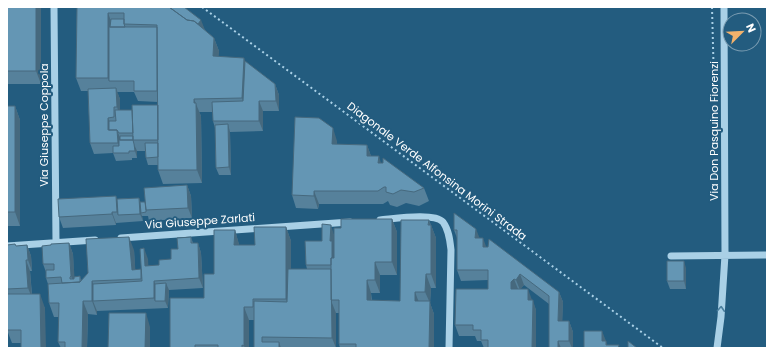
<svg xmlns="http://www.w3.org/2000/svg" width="774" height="355" font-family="Poppins,sans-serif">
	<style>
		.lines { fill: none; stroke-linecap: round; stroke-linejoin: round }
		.path { stroke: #a9d0e6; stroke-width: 2; stroke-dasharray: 2 3; stroke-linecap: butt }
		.minor { stroke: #a9d0e6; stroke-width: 7 }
		.wall { fill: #56819b; fill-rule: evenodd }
		.shaded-wall { fill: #46697e }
		.building { fill: #6496b4; stroke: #46697e }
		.oneway { stroke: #4b7f9e }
		.labels { text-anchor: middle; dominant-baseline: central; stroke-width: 4; stroke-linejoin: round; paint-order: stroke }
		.street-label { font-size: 11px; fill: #fff; stroke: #235c7f }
	</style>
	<rect width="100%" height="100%" fill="#235c7f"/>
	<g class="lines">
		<!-- path -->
		<path class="path" d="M 202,7 L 663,348
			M 712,7 L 714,84"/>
		<!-- minor -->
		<path class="minor" d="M 54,7 L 56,243
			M 380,220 C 393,219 434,212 443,222 C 449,230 450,241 451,250 L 449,348
			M 121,238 L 350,222
			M 7,246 L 95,240
			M 671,256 L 767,255
			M 717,348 L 721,317 L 725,255 L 724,7"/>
	</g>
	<!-- wall -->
	<path class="wall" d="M 7,7 L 41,7 L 41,84 L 7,84 Z
		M 77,7 L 184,7 L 205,30 L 214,38 L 219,51 L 218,56 L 245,61 L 275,84 L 279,95 L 279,111 L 263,111 L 263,131 L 230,132 L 231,175 L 219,175 L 216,168 L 215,128 L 213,121 L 213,112 L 199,112 L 201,116 L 202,183 L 163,184 L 158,170 L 158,165 L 148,165 L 146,158 L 145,151 L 137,151 L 137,158 L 132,158 L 132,160 L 116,161 L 113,153 L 94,154 L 90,143 L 88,91 L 81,91 L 76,78 ZM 117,92 L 134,92 L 138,101 L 158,102 L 158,105 L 132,110 L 120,110 L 120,99 Z
		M 7,106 L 15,106 L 20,120 L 20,226 L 7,226 Z
		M 337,141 L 337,144 L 367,145 L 371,156 L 381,163 L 424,188 L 429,201 L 419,206 L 406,203 L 397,207 L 390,205 L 388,201 L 383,204 L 319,204 L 318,209 L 296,208 L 292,195 Z
		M 187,185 L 191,196 L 192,218 L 149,221 L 148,216 L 142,216 L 143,221 L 116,223 L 116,225 L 63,228 L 59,217 L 117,199 L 139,198 L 140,202 L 145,202 Z
		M 454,213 L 479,238 L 486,247 L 559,292 L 563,302 L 562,321 L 569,321 L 573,332 L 573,348 L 549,348 L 549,304 L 524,285 L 520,289 L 532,300 L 536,310 L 536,348 L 484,348 L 481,341 L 477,341 L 475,336 L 459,336 L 455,325 L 488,289 L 488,280 L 461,281 L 457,270 L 457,238 L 454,230 Z
		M 392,219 L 397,232 L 397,275 L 380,275 L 380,293 L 371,293 L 372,300 L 400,301 L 429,220 L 436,238 L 436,288 L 431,288 L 430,303 L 434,314 L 434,348 L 340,348 L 339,344 L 339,313 L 336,313 L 336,348 L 254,348 L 254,320 L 249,320 L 249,348 L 170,348 L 204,298 L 214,274 L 235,230 L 239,245 L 255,245 L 286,227 L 291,241 L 291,269 L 307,269 L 306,265 L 322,241 L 334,234 L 341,228 Z
		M 191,237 L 193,243 L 198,243 L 201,253 L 203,288 L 169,290 L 168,308 L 97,311 L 97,315 L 88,314 L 87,348 L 61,348 L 58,342 L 59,317 L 54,317 L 49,303 L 48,284 L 46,278 L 46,272 L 43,264 L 51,245 L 69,243 L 73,254 L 74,277 L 80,276 L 81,280 L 134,250 L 135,269 L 142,271 L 148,259 L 148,266 L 159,265 L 171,259 L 178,249 Z
		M 7,245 L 16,246 L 27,245 L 31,256 L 32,271 L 30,271 L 32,294 L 45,308 L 21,343 L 12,343 L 7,330 Z
		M 686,268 L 686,289 L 670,289 L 667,281 Z"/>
	<!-- shaded-wall -->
	<path class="shaded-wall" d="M 36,7 L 41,7 L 41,84 L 36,71 Z
		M 108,13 L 113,26 L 109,81 L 108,78 Z
		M 201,20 L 205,30 L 197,25 Z
		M 214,38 L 219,51 L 218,69 L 213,56 Z
		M 244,58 L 249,71 L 247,112 L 242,98 Z
		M 275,84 L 279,95 L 279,111 L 276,101 Z
		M 116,88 L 120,99 L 120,117 L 117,107 Z
		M 194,99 L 201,116 L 202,183 L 197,170 Z
		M 259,101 L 263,111 L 263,131 L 259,121 Z
		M 15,106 L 20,120 L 20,226 L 15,212 Z
		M 108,118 L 112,128 L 112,133 L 108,130 Z
		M 228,124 L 230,132 L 231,175 L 229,167 Z
		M 333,128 L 337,141 L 337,158 L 332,144 Z
		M 117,130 L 121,140 L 121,153 L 118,143 Z
		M 134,144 L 137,151 L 137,158 L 135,151 Z
		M 367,145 L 372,159 L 367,156 Z
		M 379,156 L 383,170 L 378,163 Z
		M 187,185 L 191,196 L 192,218 L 188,208 Z
		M 314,191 L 319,204 L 318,209 L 314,196 Z
		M 116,196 L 120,207 L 118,215 L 117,212 Z
		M 139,198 L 142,206 L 141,213 L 142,216 L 143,221 L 140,214 Z
		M 112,212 L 116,223 L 116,225 L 112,214 Z
		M 392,219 L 397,232 L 397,275 L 392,262 Z
		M 429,220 L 431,227 L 431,225 L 436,238 L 436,288 L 431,274 Z
		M 331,225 L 334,235 L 336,252 L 332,265 L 330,241 Z
		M 286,227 L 291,241 L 291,312 L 286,299 Z
		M 476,229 L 480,239 L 475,238 Z
		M 235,230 L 239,244 L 239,258 L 234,245 Z
		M 129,237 L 134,250 L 136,279 L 132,270 Z
		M 483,238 L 487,249 L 483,247 Z
		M 69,243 L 73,254 L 75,285 L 74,285 L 71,276 Z
		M 198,243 L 201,253 L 203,288 L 199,278 Z
		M 27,245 L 31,256 L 32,271 L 28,260 Z
		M 144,248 L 148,259 L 149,277 L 145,266 Z
		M 26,260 L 30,271 L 32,298 L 28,288 Z
		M 684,261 L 686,268 L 686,289 L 684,281 Z
		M 375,262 L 380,275 L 380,293 L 375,280 Z
		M 426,274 L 431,288 L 430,303 L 434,314 L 434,348 L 429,348 L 430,303 L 425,292 Z
		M 520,274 L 524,285 L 520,290 L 516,280 Z
		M 514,279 L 518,289 L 511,289 L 511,282 Z
		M 367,280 L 371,293 L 372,313 L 367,300 Z
		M 92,281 L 97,295 L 93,301 L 97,311 L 97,315 L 92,301 Z
		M 154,281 L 158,291 L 155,301 L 154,298 Z
		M 166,283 L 169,290 L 168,308 L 165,301 Z
		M 528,289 L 532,300 L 528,300 Z
		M 415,292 L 420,305 L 415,301 Z
		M 559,292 L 563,302 L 562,332 L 558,321 Z
		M 40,294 L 45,308 L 46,348 L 41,348 Z
		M 533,300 L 536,310 L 536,348 L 532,348 Z
		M 83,301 L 88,314 L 87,348 L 82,348 Z
		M 332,303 L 336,313 L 336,348 L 332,338 Z
		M 244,307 L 249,320 L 249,348 L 245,348 L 244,346 Z
		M 146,313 L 150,327 L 150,348 L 145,348 Z
		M 569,321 L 573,332 L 573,348 L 572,348 L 569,341 Z
		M 602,331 L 606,341 L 608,348 L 602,341 Z
		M 558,341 L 561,348 L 558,348 Z
		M 279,342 L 281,348 L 279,348 Z"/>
	<!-- building -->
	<path class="building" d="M 7,7 L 36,7 L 36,71 L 7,71 Z
		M 77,7 L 169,7 L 187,20 L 194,21 L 214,38 L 213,56 L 244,58 L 242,98 L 194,99 L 194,103 L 196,103 L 197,170 L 158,170 L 157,25 L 124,24 L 124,13 L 108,13 L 108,78 L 76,78 Z
		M 169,7 L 184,7 L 201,20 L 198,24 L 194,21 L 187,20 Z
		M 111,19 L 124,19 L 124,24 L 125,27 L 110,27 Z
		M 109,27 L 157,27 L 157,91 L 134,91 L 134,81 L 109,81 Z
		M 245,61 L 275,84 L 276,101 L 259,101 L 259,121 L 213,121 L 212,102 L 243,101 Z
		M 116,88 L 117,107 L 114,107 L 114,117 L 108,118 L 108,130 L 117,130 L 118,143 L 90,143 L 88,89 Z
		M 132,105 L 158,105 L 158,140 L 133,140 Z
		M 7,106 L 15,106 L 15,212 L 7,212 Z
		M 115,110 L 132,110 L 133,133 L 119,133 L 117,130 L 109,130 L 109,121 L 116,121 Z
		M 295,117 L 319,118 L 333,128 L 332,144 L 367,145 L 367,156 L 379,156 L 378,163 L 383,163 L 383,158 L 424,188 L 414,192 L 401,190 L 393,194 L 386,192 L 386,187 L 384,187 L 378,191 L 314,191 L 314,196 L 292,195 Z
		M 228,124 L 229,167 L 216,168 L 215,125 Z
		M 120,136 L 133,136 L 133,140 L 120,140 Z
		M 119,140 L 133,140 L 134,144 L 135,151 L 129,151 L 129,153 L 113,153 L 113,146 L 119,146 Z
		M 145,143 L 158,143 L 158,157 L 146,158 Z
		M 187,185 L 188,208 L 146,210 L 144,188 Z
		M 116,196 L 117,212 L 112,212 L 112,214 L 59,217 L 58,199 Z
		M 139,198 L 140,214 L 118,215 L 117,199 Z
		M 140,202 L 145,202 L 146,210 L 146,212 L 141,213 Z
		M 454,213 L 476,229 L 475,238 L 483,238 L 483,247 L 488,247 L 489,239 L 559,292 L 558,321 L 569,321 L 569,341 L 558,341 L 558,348 L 549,348 L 549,296 L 520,274 L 516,280 L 514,279 L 511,282 L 511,289 L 528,289 L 528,300 L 533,300 L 532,348 L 488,348 L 488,340 L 481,340 L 481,330 L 473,330 L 473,325 L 455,325 L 456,289 L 488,289 L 488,270 L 457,270 L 457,230 L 454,230 Z
		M 341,219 L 392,219 L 392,262 L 375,262 L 375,280 L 367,280 L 367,300 L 400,301 L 401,220 L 429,220 L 428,225 L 431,225 L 431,274 L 426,274 L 425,292 L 415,292 L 415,301 L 430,301 L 429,348 L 356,348 L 356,344 L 339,344 L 339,300 L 331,300 L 331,258 L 334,258 L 334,228 L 341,228 Z
		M 322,224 L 331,225 L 330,241 L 332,241 L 332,258 L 331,258 L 331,265 L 306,265 L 305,241 L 322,241 Z
		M 254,227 L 286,227 L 286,299 L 253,299 L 253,307 L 244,307 L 244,346 L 242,345 L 242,348 L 218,348 L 218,345 L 195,345 L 195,348 L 170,348 L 170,298 L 204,298 L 204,274 L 214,274 L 214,230 L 235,230 L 234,245 L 255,245 Z
		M 129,237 L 132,270 L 141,269 L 141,279 L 92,281 L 92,301 L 83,301 L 82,348 L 65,348 L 65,342 L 58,342 L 59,303 L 49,303 L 48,284 L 80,282 L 88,273 L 86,239 Z
		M 191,237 L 191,243 L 198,243 L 199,278 L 154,281 L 154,298 L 93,301 L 93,284 L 142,281 L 140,249 L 144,248 L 145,266 L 159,265 L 159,260 L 171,259 L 171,249 L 178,249 L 177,238 Z
		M 69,243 L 71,276 L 70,277 L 70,279 L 74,279 L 74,277 L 80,276 L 80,282 L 62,283 L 61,277 L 46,278 L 46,270 L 54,270 L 54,264 L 43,264 L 42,246 L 51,245 L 51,244 Z
		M 15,244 L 16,246 L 27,245 L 28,260 L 26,260 L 28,288 L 7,289 L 7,245 Z
		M 667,261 L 684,261 L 684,281 L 667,281 Z
		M 288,269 L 331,269 L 332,338 L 262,337 L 262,342 L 279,342 L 279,348 L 254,348 L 254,301 L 287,302 Z
		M 166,283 L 165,301 L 155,301 L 155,284 Z
		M 7,294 L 40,294 L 41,348 L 21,348 L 21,330 L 7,330 Z
		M 109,313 L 146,313 L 145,348 L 108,348 Z
		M 584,331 L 602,331 L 602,341 L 606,341 L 606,345 L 619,345 L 618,348 L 584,348 Z
		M 628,341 L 637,348 L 628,348 Z"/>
	<!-- one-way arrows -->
	<defs><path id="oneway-chevron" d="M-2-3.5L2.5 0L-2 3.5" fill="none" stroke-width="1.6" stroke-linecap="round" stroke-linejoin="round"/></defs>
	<use class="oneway" href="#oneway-chevron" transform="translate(721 309) rotate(-86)"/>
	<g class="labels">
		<!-- street labels -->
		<g class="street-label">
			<text transform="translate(44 125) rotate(-90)">Via Giuseppe Coppola</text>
			<text transform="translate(714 131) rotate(-90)">Via Don Pasquino Fiorenzi</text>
			<text transform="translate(437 171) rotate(37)">Diagonale Verde Alfonsina Morini Strada</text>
			<text transform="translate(200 221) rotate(-4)">Via Giuseppe Zarlati</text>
		</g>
	</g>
	<!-- border -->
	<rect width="774" height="355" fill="none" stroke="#ffffff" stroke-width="16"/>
	<!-- north arrow -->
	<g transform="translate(742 32) rotate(66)"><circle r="19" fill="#235c7f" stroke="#7b9db2"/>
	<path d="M0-3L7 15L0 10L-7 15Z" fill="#f1b26c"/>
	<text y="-6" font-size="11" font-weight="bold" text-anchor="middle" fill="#ffffff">N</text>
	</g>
</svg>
